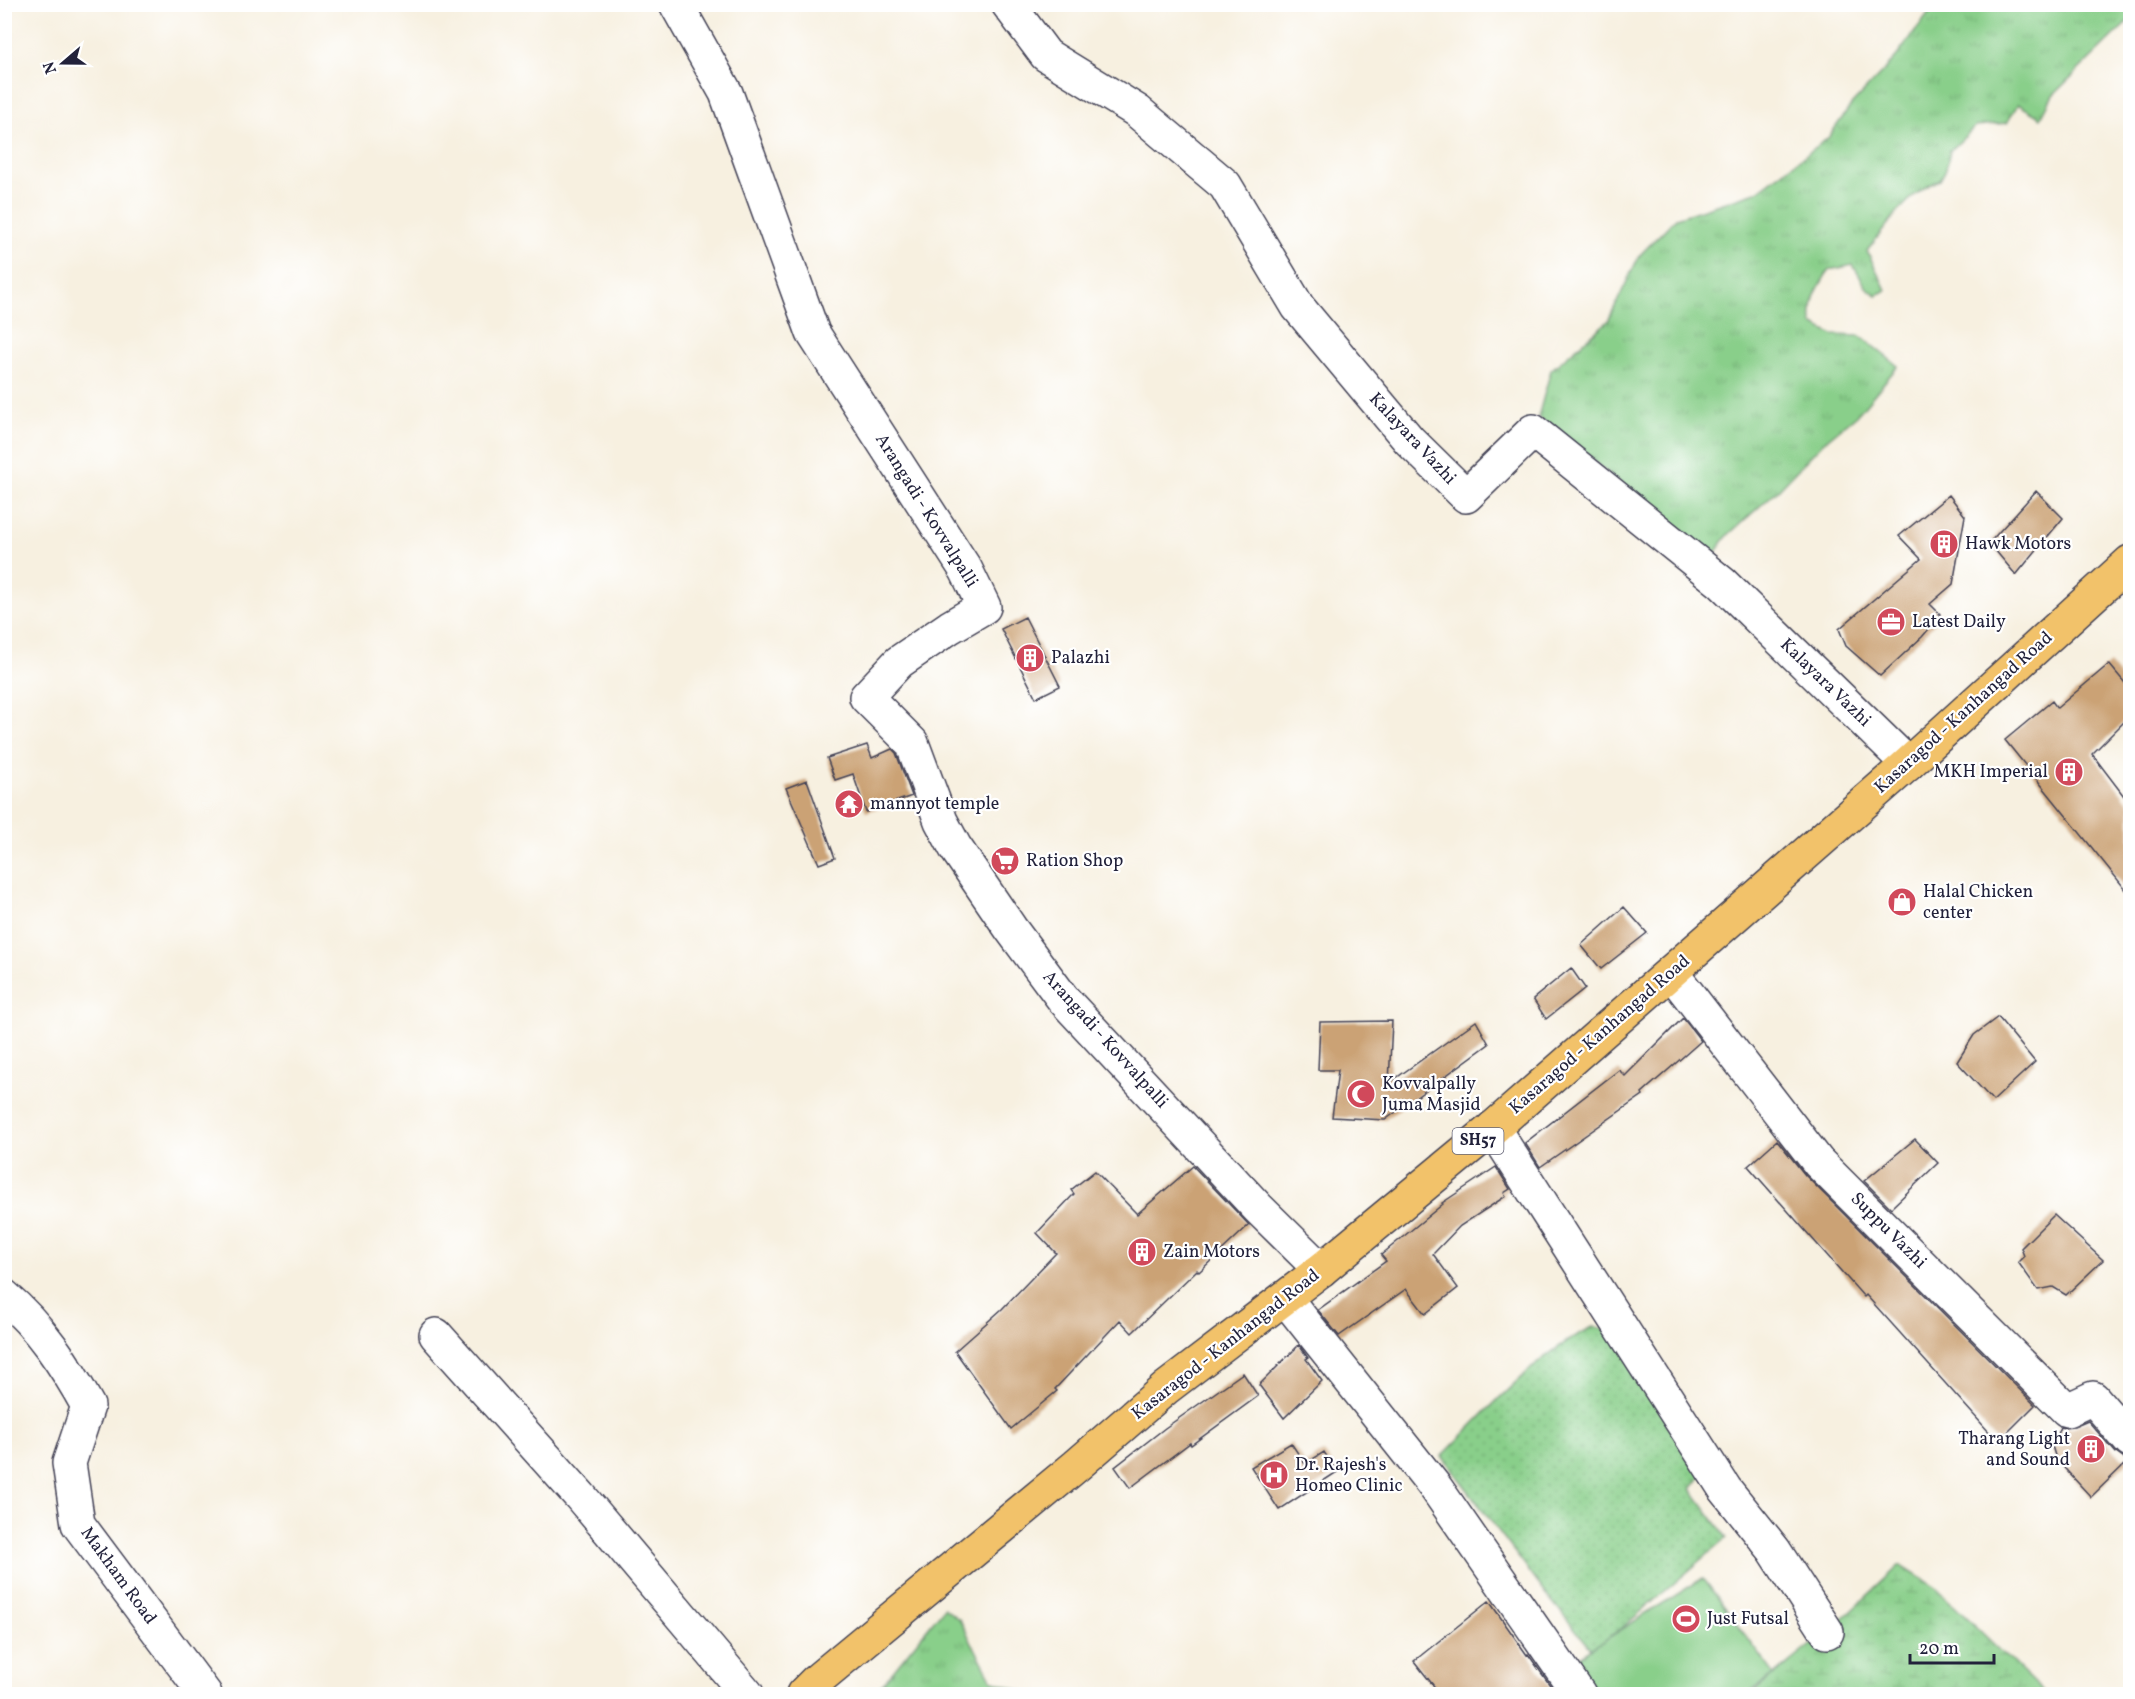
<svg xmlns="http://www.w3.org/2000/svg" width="2135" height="1699" font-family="Vollkorn,serif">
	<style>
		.grass { fill: url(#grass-tufts); stroke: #567862; stroke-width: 1.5 }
		.wetland { fill: url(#wetland-marsh); stroke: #567862; stroke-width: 1.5 }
		.park { fill: url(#park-dots); stroke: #567862; stroke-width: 1.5 }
		.pitch { fill: #89cf8a; stroke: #567862; stroke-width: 1.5 }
		.building { fill: #cba275 }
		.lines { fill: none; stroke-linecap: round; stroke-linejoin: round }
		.minor-casing { stroke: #424154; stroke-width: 36 }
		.major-casing { stroke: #424154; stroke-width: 36 }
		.minor { stroke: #fff; stroke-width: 33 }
		.major { stroke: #f2c26a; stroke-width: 33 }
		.labels { text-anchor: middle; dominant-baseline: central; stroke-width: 4.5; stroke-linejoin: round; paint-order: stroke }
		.shield { fill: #fff; stroke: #646476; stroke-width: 1.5 }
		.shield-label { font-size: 16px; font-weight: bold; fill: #22223b }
		.street-label { font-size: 18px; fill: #22223b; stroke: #fff }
		.poi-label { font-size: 18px; fill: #22223b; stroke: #fff; text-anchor: start }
	</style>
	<defs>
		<pattern id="grass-tufts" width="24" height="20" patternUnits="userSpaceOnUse" patternTransform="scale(1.5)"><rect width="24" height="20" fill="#89cf8a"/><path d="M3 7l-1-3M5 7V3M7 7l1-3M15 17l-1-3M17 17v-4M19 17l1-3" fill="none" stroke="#76b178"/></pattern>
		<pattern id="wetland-marsh" width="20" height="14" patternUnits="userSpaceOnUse" patternTransform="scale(1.5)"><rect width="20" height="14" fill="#89cf8a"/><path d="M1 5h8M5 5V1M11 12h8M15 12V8" fill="none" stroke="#76b178"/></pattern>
		<pattern id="park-dots" width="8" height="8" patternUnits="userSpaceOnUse" patternTransform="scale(1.5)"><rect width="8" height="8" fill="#89cf8a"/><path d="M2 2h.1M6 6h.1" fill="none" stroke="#76b178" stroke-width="1.8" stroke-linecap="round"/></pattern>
	</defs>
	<rect width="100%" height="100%" fill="#fff"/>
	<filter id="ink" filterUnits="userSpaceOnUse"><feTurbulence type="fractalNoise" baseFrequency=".0167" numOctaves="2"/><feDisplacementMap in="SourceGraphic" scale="12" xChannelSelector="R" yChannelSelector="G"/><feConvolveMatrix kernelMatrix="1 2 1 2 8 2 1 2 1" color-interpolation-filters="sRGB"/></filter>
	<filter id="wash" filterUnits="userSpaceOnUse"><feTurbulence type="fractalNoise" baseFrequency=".008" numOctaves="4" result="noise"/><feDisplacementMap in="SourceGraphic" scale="24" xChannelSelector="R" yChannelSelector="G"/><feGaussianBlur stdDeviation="1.35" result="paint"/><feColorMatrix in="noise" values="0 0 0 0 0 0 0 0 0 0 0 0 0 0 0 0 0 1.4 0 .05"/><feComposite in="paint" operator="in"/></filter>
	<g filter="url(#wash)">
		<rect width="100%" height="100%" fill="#f7f0e0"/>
		<!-- grass -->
		<path class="grass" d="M 1935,5 L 2130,5 L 2130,20 L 2053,95 L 2041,118 L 2018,104 L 2007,123 L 1976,126 L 1950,151 L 1946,169 L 1940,180 C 1908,192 1888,225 1867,251 L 1886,290 L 1877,295 L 1866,287 L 1853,265 L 1829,270 C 1816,291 1810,299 1812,324 L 1833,335 L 1860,336 L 1898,366 L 1857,415 L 1822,444 L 1779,489 L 1728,535 L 1712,557 L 1538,417 L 1551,370 L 1608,321 L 1639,256 L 1676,218 L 1756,192 L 1828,138 L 1852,104 L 1893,61 Z
			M 944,1608 L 960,1620 L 992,1680 L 1030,1694 L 874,1694 Z"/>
		<!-- wetland -->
		<path class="wetland" d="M 1900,1565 L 1935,1587 L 2045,1694 L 1751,1694 L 1835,1626 Z"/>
		<!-- park -->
		<path class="park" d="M 1593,1327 L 1613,1331 L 1704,1472 L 1691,1489 L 1727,1538 L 1594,1652 L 1546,1594 L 1442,1456 C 1488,1411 1534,1355 1593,1327 Z"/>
		<!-- pitch -->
		<path class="pitch" d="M 1703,1578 L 1775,1675 L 1746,1694 L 1599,1694 L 1573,1660 Z"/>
		<g id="blocks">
			<!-- building -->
			<path class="building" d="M 2036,491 L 2063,518 L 2016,575 L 1989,543 Z
				M 1949,495 L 1965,516 L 1953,584 L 1930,604 L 1941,615 L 1922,637 L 1880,676 L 1846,646 L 1839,629 L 1921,559 L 1899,536 Z
				M 1025,617 L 1060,686 L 1036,698 L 1001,629 Z
				M 2109,664 L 2130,689 L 2130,716 L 2092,754 L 2130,804 L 2130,895 L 2005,740 L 2052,701 L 2057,708 Z
				M 867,745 L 872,758 L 892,749 L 896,753 L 912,796 L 866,812 L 853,774 L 835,780 L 827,758 Z
				M 807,780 L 835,858 L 819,864 L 786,788 Z
				M 1624,907 L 1647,933 L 1601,969 L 1581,945 Z
				M 1571,968 L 1585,988 L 1546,1019 L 1533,999 Z
				M 1998,1017 L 2035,1062 L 1993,1101 L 1957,1062 L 1974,1035 Z
				M 1683,1018 L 1701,1041 L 1642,1093 L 1643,1095 L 1540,1167 L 1525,1143 L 1619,1070 L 1625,1076 Z
				M 1392,1021 L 1389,1083 L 1476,1021 L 1489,1044 L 1385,1120 L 1332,1117 L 1338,1070 L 1318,1070 L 1320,1022 Z
				M 1915,1139 L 1938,1163 L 1891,1208 L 1864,1181 Z
				M 1777,1140 L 1805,1175 L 2035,1405 L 1998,1442 L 1866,1295 L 1864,1297 L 1748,1166 Z
				M 1193,1166 L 1249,1225 L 1199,1272 L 1197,1270 L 1132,1333 L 1120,1320 L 1055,1389 L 1057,1391 L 1011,1429 L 955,1351 L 1002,1309 L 1056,1253 L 1037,1233 L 1074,1194 L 1071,1190 L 1095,1171 L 1137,1214 Z
				M 1496,1167 L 1510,1189 L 1504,1193 L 1506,1196 L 1460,1226 L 1433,1254 L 1458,1288 L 1425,1314 L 1406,1289 L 1339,1336 L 1318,1310 L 1386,1261 L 1381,1255 L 1443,1204 L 1442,1203 Z
				M 2054,1215 L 2103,1260 L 2066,1295 L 2053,1287 L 2038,1290 L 2018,1262 L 2024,1256 L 2021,1248 Z
				M 1299,1345 L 1308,1358 L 1306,1359 L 1322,1381 L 1284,1418 L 1259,1385 Z
				M 1243,1373 L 1258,1396 L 1191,1445 L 1190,1443 L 1130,1488 L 1115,1467 L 1165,1428 Z
				M 2088,1421 L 2116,1453 L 2123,1458 L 2130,1459 L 2091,1497 L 2056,1459 L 2052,1446 L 2060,1427 L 2064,1428 L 2074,1427 Z
				M 1291,1443 L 1305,1464 L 1324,1452 L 1337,1472 L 1279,1510 L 1251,1467 Z
				M 1489,1601 L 1527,1655 L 1528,1654 L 1557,1695 L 1441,1695 L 1414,1661 Z"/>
		</g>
	</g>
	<g filter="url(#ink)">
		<use href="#blocks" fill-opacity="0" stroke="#424154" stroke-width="1.5"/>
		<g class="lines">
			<!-- minor casing -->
			<g class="minor-casing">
				<path id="minor" d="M 676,4 L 726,93 L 813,333 L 966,570 L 984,607 L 950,627 L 899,662 L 866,697 L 912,743 L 941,821 L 955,847 L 1011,929 L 1063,999 L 1258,1208 L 1321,1270
					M 1008,4 L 1046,55 L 1137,111 L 1225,185 L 1298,307 L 1409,440 L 1466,496 L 1533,431 L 1722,583 L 1908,764
					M 1671,972 L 1818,1162 L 2067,1410 L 2093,1398 L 2130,1441
					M 1493,1128 L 1725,1489 L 1774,1550 L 1827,1632
					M 4,1296 C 40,1326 66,1366 88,1406 L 69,1463 L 78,1524 L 205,1694
					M 1285,1298 L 1436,1488 L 1579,1694
					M 436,1335 L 580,1496 L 747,1694"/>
			</g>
			<!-- major casing -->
			<g class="major-casing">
				<path id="major" d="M 803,1694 L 816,1681 L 1076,1466 L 1166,1388 L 1321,1270 L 1493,1128 L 1908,764 L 2130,562"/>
			</g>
			<!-- minor -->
			<use href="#minor" class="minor"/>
			<!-- major -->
			<use href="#major" class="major"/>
		</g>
	</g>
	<!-- icons -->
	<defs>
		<g id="building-disc" transform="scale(1.5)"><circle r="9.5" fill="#d1495b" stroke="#fff"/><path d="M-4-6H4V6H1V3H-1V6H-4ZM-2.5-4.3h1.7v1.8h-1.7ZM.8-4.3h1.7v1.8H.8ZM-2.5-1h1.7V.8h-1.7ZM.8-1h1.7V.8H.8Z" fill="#fff"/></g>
		<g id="office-disc" transform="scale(1.5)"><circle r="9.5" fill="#d1495b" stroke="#fff"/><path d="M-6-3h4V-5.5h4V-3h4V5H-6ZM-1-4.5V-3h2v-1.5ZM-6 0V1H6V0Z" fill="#fff"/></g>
		<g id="temple-disc" transform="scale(1.5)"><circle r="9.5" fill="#d1495b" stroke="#fff"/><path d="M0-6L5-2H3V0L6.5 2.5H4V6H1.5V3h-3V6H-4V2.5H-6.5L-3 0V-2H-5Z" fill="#fff"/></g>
		<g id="supermarket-disc" transform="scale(1.5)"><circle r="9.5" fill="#d1495b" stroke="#fff"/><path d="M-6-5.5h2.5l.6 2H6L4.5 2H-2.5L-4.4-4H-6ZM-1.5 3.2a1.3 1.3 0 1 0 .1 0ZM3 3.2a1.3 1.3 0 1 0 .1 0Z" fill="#fff"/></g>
		<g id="shop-disc" transform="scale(1.5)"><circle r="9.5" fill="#d1495b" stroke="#fff"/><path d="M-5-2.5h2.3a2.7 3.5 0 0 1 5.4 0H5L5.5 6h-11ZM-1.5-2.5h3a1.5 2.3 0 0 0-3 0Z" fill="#fff"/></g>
		<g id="mosque-disc" transform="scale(1.5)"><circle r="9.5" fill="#d1495b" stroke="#fff"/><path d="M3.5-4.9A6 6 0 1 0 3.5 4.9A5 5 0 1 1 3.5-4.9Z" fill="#fff"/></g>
		<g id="hospital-disc" transform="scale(1.5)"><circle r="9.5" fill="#d1495b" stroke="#fff"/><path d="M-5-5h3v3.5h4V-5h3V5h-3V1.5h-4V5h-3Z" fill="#fff"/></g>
		<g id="stadium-disc" transform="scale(1.5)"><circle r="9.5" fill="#d1495b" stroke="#fff"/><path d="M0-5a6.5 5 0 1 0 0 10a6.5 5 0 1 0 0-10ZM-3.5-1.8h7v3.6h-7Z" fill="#fff"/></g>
	</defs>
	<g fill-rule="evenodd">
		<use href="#building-disc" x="1944" y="544"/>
		<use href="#office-disc" x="1891" y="622"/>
		<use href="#building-disc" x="1030" y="658"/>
		<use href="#building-disc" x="2069" y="772"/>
		<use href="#temple-disc" x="849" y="804"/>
		<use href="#supermarket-disc" x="1005" y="861"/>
		<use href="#shop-disc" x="1902" y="902"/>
		<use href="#mosque-disc" x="1361" y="1094"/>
		<use href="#building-disc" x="1142" y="1252"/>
		<use href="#building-disc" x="2091" y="1449"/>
		<use href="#hospital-disc" x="1274" y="1475"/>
		<use href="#stadium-disc" x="1686" y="1619"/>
	</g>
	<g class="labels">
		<!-- shield labels -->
		<rect class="shield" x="1452.5" y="1128" width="51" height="26" rx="4.5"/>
		<g class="shield-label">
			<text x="1478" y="1141">SH57</text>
		</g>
		<!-- street labels -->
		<g class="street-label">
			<text transform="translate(1412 439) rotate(47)">Kalayara Vazhi</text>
			<text transform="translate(926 511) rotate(58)">Arangadi - Kovvalpalli</text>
			<text transform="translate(1825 683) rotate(44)">Kalayara Vazhi</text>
			<text transform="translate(1964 713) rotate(-42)">Kasaragod - Kanhangad Road</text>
			<text transform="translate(1600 1035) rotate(-41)">Kasaragod - Kanhangad Road</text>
			<text transform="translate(1105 1040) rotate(48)">Arangadi - Kovvalpalli</text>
			<text transform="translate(1888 1231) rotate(45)">Suppu Vazhi</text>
			<text transform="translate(1226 1345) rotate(-38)">Kasaragod - Kanhangad Road</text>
			<text transform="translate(118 1576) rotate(54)">Makham Road</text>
		</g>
		<!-- poi labels -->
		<g class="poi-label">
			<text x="1965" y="544">Hawk Motors</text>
			<text x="1912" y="622">Latest Daily</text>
			<text x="1051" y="658">Palazhi</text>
			<text x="2048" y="772" text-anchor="end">MKH Imperial</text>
			<text x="870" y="804">mannyot temple</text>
			<text x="1026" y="861">Ration Shop</text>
			<text x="1923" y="892">Halal Chicken<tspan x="1923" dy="21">center</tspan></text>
			<text x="1382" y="1084">Kovvalpally<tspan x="1382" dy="21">Juma Masjid</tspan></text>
			<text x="1163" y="1252">Zain Motors</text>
			<text x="2070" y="1439" text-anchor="end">Tharang Light<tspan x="2070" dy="21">and Sound</tspan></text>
			<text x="1295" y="1465">Dr. Rajesh's<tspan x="1295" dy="21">Homeo Clinic</tspan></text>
			<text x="1707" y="1619">Just Futsal</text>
		</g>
	</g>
	<!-- margin -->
	<rect width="2135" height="1699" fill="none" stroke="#fff" stroke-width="24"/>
	<!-- north arrow -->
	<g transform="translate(63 63) rotate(250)" stroke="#ffffff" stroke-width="4.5" paint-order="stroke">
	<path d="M0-4.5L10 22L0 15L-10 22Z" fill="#22223b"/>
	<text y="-9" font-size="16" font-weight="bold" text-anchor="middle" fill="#22223b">N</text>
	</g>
	<!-- scale -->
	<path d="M1910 1654v9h84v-9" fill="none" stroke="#22223b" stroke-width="3"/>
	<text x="1919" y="1654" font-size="18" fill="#22223b" stroke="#ffffff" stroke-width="4.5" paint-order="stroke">20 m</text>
</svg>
